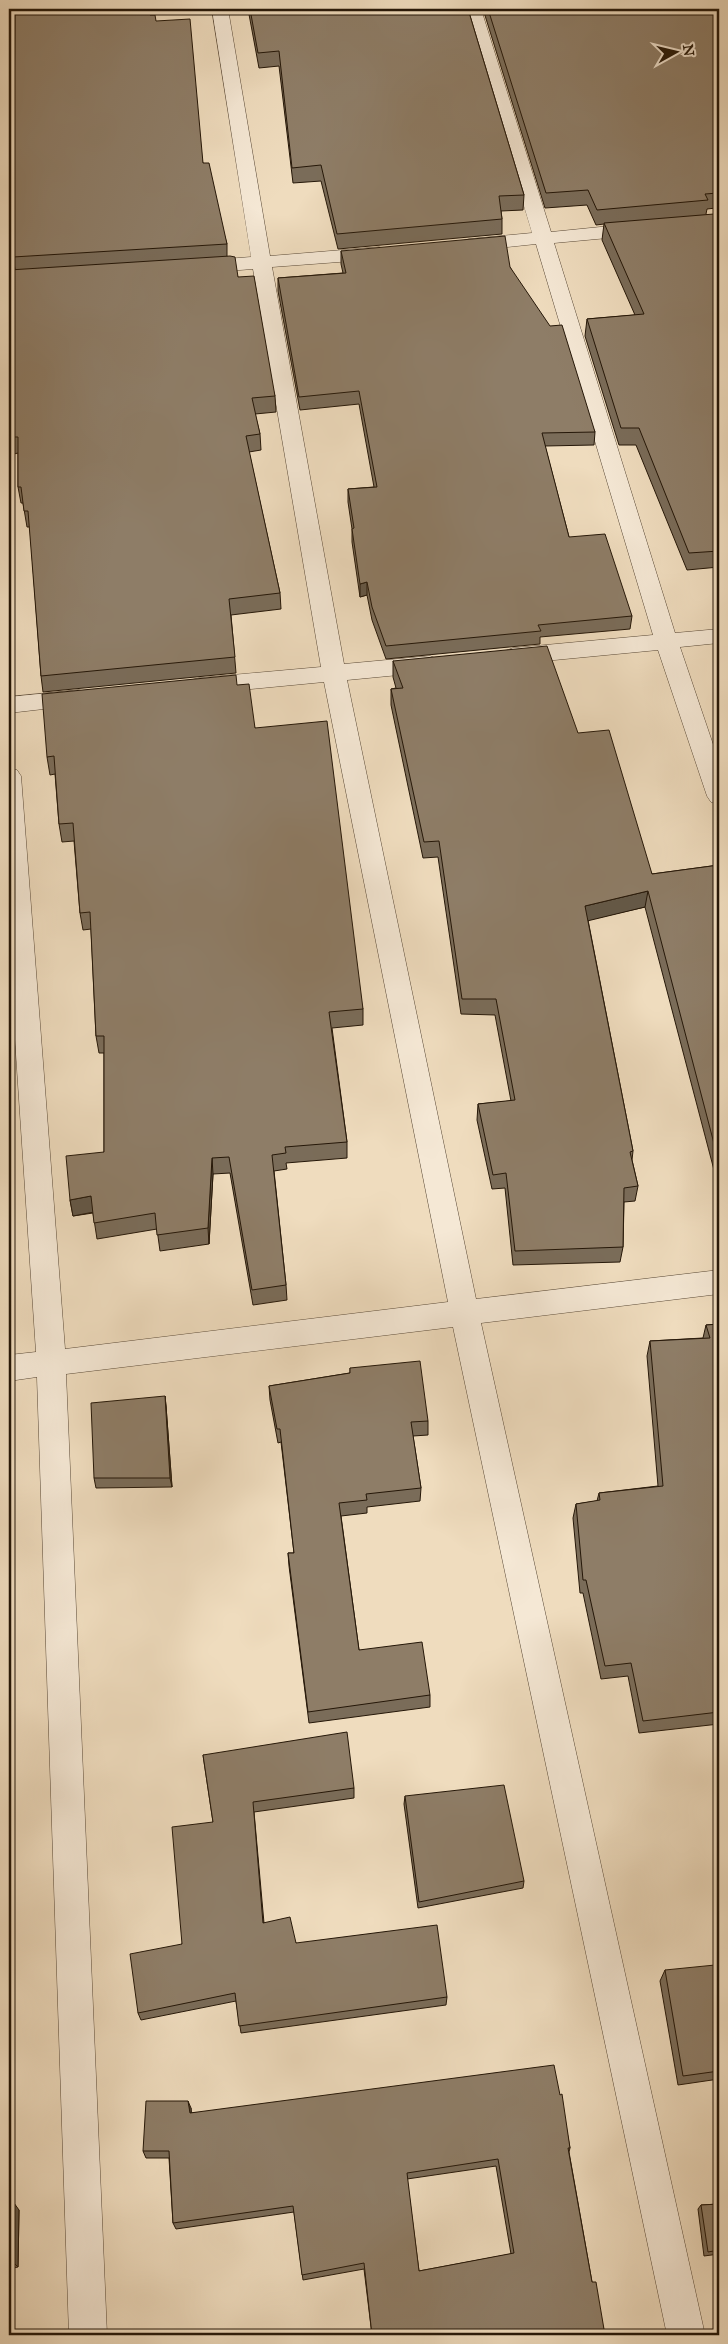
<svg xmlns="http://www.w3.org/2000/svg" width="728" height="2344" font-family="'IM FELL Great Primer',serif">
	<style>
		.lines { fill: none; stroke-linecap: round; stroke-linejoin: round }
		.minor-casing { stroke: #584836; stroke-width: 1 }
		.minor { fill: #f5e8d5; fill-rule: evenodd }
		.wall { fill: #7a6c59; stroke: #251708; fill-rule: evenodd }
		.shaded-wall { fill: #635848; stroke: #251708 }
		.building { fill: #8e7d67; stroke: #251708; fill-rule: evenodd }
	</style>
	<rect width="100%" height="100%" fill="#efdcbe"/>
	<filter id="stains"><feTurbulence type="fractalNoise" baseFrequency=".004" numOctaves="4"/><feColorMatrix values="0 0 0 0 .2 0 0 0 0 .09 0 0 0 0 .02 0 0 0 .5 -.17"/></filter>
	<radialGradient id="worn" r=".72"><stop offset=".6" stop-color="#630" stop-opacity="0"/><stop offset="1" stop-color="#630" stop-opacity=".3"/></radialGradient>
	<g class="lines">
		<!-- minor casing -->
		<g class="minor-casing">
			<path id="minor" d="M 212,9 L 228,9 L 270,256 L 379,247 L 386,249 L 388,253 L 386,257 L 379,259 L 272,267 L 344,664 L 430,656 L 438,659 L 441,664 L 438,669 L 430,672 L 347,680 L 476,1299 L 719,1270 L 719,1294 L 481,1323 L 705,2335 L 667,2335 L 453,1327 L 66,1374 L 107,2335 L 69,2335 L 37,1377 L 9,1381 L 9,1355 L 36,1352 L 9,950 L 9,768 L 17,770 L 21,776 L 65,1349 L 448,1302 L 324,682 L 199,694 L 191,692 L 188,686 L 191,680 L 199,678 L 321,667 L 253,269 L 200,273 L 193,271 L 190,267 L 193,263 L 200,261 L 251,257 Z
				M 465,9 L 481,9 L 551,232 L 640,223 L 647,225 L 649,229 L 647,233 L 640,235 L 554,243 L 675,633 L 719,629 L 719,643 L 680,647 L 719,762 L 719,805 L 711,802 L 707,796 L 658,650 L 513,664 L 505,661 L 502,656 L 505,651 L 513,648 L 653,635 L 536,244 L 469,251 L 462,249 L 460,245 L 462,241 L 469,239 L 532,233 Z
				M 79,690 L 87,692 L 91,698 L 87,704 L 9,713 L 9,697 Z"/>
		</g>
		<!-- minor -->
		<use href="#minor" class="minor"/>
	</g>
	<!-- wall -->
	<path class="wall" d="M 248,9 L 468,9 L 524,195 L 523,210 L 501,211 L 502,219 L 502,234 L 338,249 L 321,181 L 293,183 L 279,66 L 259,68 Z
		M 483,9 L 719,9 L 719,204 L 717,204 L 716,208 L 707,209 L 706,214 L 719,228 L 719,567 L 687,570 L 636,445 L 619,445 L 585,336 L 587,319 L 635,315 L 602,240 L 604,224 L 596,225 L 587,205 L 545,208 Z
		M 150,15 L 156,21 L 203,163 L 227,244 L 227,256 L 238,277 L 275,396 L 276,412 L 255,414 L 260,434 L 261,450 L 249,452 L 280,593 L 281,609 L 231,615 L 236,673 L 43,692 L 41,676 L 30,527 L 27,527 L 23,503 L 21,503 L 18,487 L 18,453 L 14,454 L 9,415 L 9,270 L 15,269 L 13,257 Z
		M 341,251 L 510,267 L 595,432 L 594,445 L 545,446 L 569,537 L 632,616 L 630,629 L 540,637 L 540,644 L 386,659 L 372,620 L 367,595 L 360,597 L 352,542 L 352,529 L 348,502 L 348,489 L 374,487 L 359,404 L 300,410 L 278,291 L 278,278 L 343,273 L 341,264 Z
		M 393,661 L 578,733 L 652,874 L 719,865 L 719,1169 L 714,1170 L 645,907 L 588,920 L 633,1151 L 632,1160 L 638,1186 L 635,1201 L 624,1202 L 623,1247 L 620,1262 L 513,1265 L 505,1188 L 492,1189 L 477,1120 L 478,1104 L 511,1101 L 495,1015 L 461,1014 L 438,857 L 423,858 L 391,705 L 391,689 L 396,688 L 393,677 Z
		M 237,685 L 255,728 L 363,1009 L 363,1025 L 332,1028 L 347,1142 L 347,1158 L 286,1163 L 287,1169 L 274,1171 L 286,1285 L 287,1300 L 253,1305 L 230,1173 L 213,1174 L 209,1244 L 160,1251 L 157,1229 L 97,1239 L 93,1213 L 73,1216 L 70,1200 L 104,1152 L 104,1053 L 99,1053 L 96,1036 L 91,929 L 83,930 L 80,913 L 74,841 L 62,842 L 59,824 L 55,774 L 50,775 L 47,757 Z
		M 719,1324 L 719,1724 L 639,1733 L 628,1676 L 601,1679 L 583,1593 L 580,1593 L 573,1518 L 576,1504 L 597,1501 L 599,1493 L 658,1486 L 647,1356 L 650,1341 L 703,1338 L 706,1325 Z
		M 350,1368 L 428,1421 L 428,1435 L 413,1436 L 421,1488 L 420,1501 L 367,1507 L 367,1513 L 341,1516 L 359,1650 L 430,1695 L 430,1707 L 309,1723 L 289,1566 L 288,1553 L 294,1553 L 281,1442 L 278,1443 L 270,1400 L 269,1386 L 350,1373 Z
		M 165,1396 L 166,1406 L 172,1487 L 96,1488 L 94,1478 Z
		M 203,1755 L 354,1788 L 354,1798 L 254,1812 L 264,1923 L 296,1943 L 447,1997 L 446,2005 L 241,2033 L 236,2001 L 141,2020 L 138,2013 L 182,1944 L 213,1822 Z
		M 405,1796 L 524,1881 L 523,1888 L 418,1908 L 404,1804 Z
		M 665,1970 L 719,1992 L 719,2079 L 678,2085 L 660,1981 Z
		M 560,2095 L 570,2148 L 569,2152 L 592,2282 L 605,2335 L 372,2335 L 364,2269 L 303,2280 L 294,2212 L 176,2229 L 173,2223 L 169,2158 L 146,2158 L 143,2151 L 191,2108 L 191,2113 ZM 496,2166 L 511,2254 L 419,2271 L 407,2179 Z
		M 9,2204 L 19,2210 L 18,2267 L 9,2269 Z
		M 719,2204 L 719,2254 L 704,2256 L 698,2209 L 701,2205 Z"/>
	<!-- shaded-wall -->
	<path class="shaded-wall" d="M 367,582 L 367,595 L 360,597 L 360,584 Z
		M 648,891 L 645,907 L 583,922 L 585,906 Z
		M 212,1158 L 213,1174 L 209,1244 L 208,1228 Z
		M 91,1196 L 94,1212 L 73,1216 L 70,1200 Z
		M 165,1396 L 166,1406 L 172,1487 L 170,1478 Z
		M 188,2101 L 191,2108 L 192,2120 L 190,2113 Z
		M 14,2203 L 19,2210 L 18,2267 L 13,2262 Z"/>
	<!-- building -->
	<path class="building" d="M 15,9 L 149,9 L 150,15 L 155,15 L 156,21 L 190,19 L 203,163 L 209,163 L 227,244 L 13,257 Z
		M 250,9 L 468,9 L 524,195 L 499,196 L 502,219 L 337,234 L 321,165 L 292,168 L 279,51 L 258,53 Z
		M 488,9 L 719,9 L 719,189 L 717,189 L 718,193 L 705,194 L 708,200 L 597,210 L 588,190 L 546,193 Z
		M 714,214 L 719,228 L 719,551 L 689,553 L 639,428 L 621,428 L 587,319 L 644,314 L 604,223 Z
		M 505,236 L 510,267 L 550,326 L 562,325 L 595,432 L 542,433 L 569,537 L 605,534 L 632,616 L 538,625 L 541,631 L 386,646 L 372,607 L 367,582 L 360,584 L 352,529 L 354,528 L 348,489 L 377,487 L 359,391 L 299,397 L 278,278 L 346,273 L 341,251 Z
		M 230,256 L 235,257 L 238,277 L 254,276 L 275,396 L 252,398 L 260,434 L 246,436 L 280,593 L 229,599 L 235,657 L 41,676 L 28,511 L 24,511 L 21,487 L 18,487 L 18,437 L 12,437 L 11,415 L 9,415 L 9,270 Z
		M 547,646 L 578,733 L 609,730 L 652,874 L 719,865 L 719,1154 L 717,1155 L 648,891 L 585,906 L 633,1151 L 630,1152 L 638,1186 L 624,1188 L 623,1247 L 515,1251 L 506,1173 L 493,1175 L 478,1104 L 515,1100 L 496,999 L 462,999 L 439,841 L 424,842 L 391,689 L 403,688 L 393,661 Z
		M 236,675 L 237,685 L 249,684 L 255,728 L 327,721 L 363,1009 L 329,1012 L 347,1142 L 285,1147 L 286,1153 L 272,1155 L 286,1285 L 252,1290 L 229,1157 L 212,1158 L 208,1228 L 157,1235 L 155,1213 L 94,1223 L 91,1196 L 70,1200 L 66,1156 L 104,1152 L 104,1036 L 96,1036 L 90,912 L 80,913 L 73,823 L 59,824 L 54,756 L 47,757 L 42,694 Z
		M 719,1324 L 719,1712 L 643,1721 L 631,1663 L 605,1666 L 586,1580 L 583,1580 L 576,1504 L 600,1500 L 599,1493 L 663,1486 L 650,1341 L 710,1338 L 706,1325 Z
		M 420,1361 L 428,1421 L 411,1422 L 421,1488 L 366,1494 L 367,1500 L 339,1503 L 359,1650 L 422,1642 L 430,1695 L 308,1712 L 288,1553 L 294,1553 L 280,1429 L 277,1429 L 269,1386 L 350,1373 L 350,1368 Z
		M 165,1396 L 170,1478 L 94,1478 L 91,1403 Z
		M 347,1732 L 354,1788 L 253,1802 L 263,1923 L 290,1917 L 296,1943 L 437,1925 L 447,1997 L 239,2026 L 235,1993 L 138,2013 L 130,1954 L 182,1944 L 172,1827 L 213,1822 L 203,1755 Z
		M 504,1785 L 524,1881 L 419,1902 L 405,1796 Z
		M 715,1965 L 719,1992 L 719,2071 L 683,2076 L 665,1970 Z
		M 554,2065 L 560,2095 L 562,2094 L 570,2148 L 568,2148 L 592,2282 L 596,2282 L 605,2335 L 372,2335 L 364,2263 L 302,2275 L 293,2206 L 173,2223 L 169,2151 L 143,2151 L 146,2101 L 188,2101 L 190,2113 ZM 498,2159 L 514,2253 L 419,2271 L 407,2173 Z
		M 14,2203 L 13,2262 L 9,2263 L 9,2204 Z
		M 719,2204 L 719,2250 L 708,2252 L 701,2205 Z"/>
	<!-- margin -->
	<rect width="728" height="2344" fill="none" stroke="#efdcbe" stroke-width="30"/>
	<rect x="10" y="10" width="708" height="2324" fill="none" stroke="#251708" stroke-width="2.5"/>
	<rect x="15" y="15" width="698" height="2314" fill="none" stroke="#251708"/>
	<!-- north arrow -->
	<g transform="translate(676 52) rotate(82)" stroke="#f5e8d5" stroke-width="4" paint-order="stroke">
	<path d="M0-4L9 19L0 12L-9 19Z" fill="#251708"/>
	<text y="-8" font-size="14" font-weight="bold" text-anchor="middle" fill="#251708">N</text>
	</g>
	<rect width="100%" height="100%" filter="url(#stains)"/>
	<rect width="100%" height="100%" fill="url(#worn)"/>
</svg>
